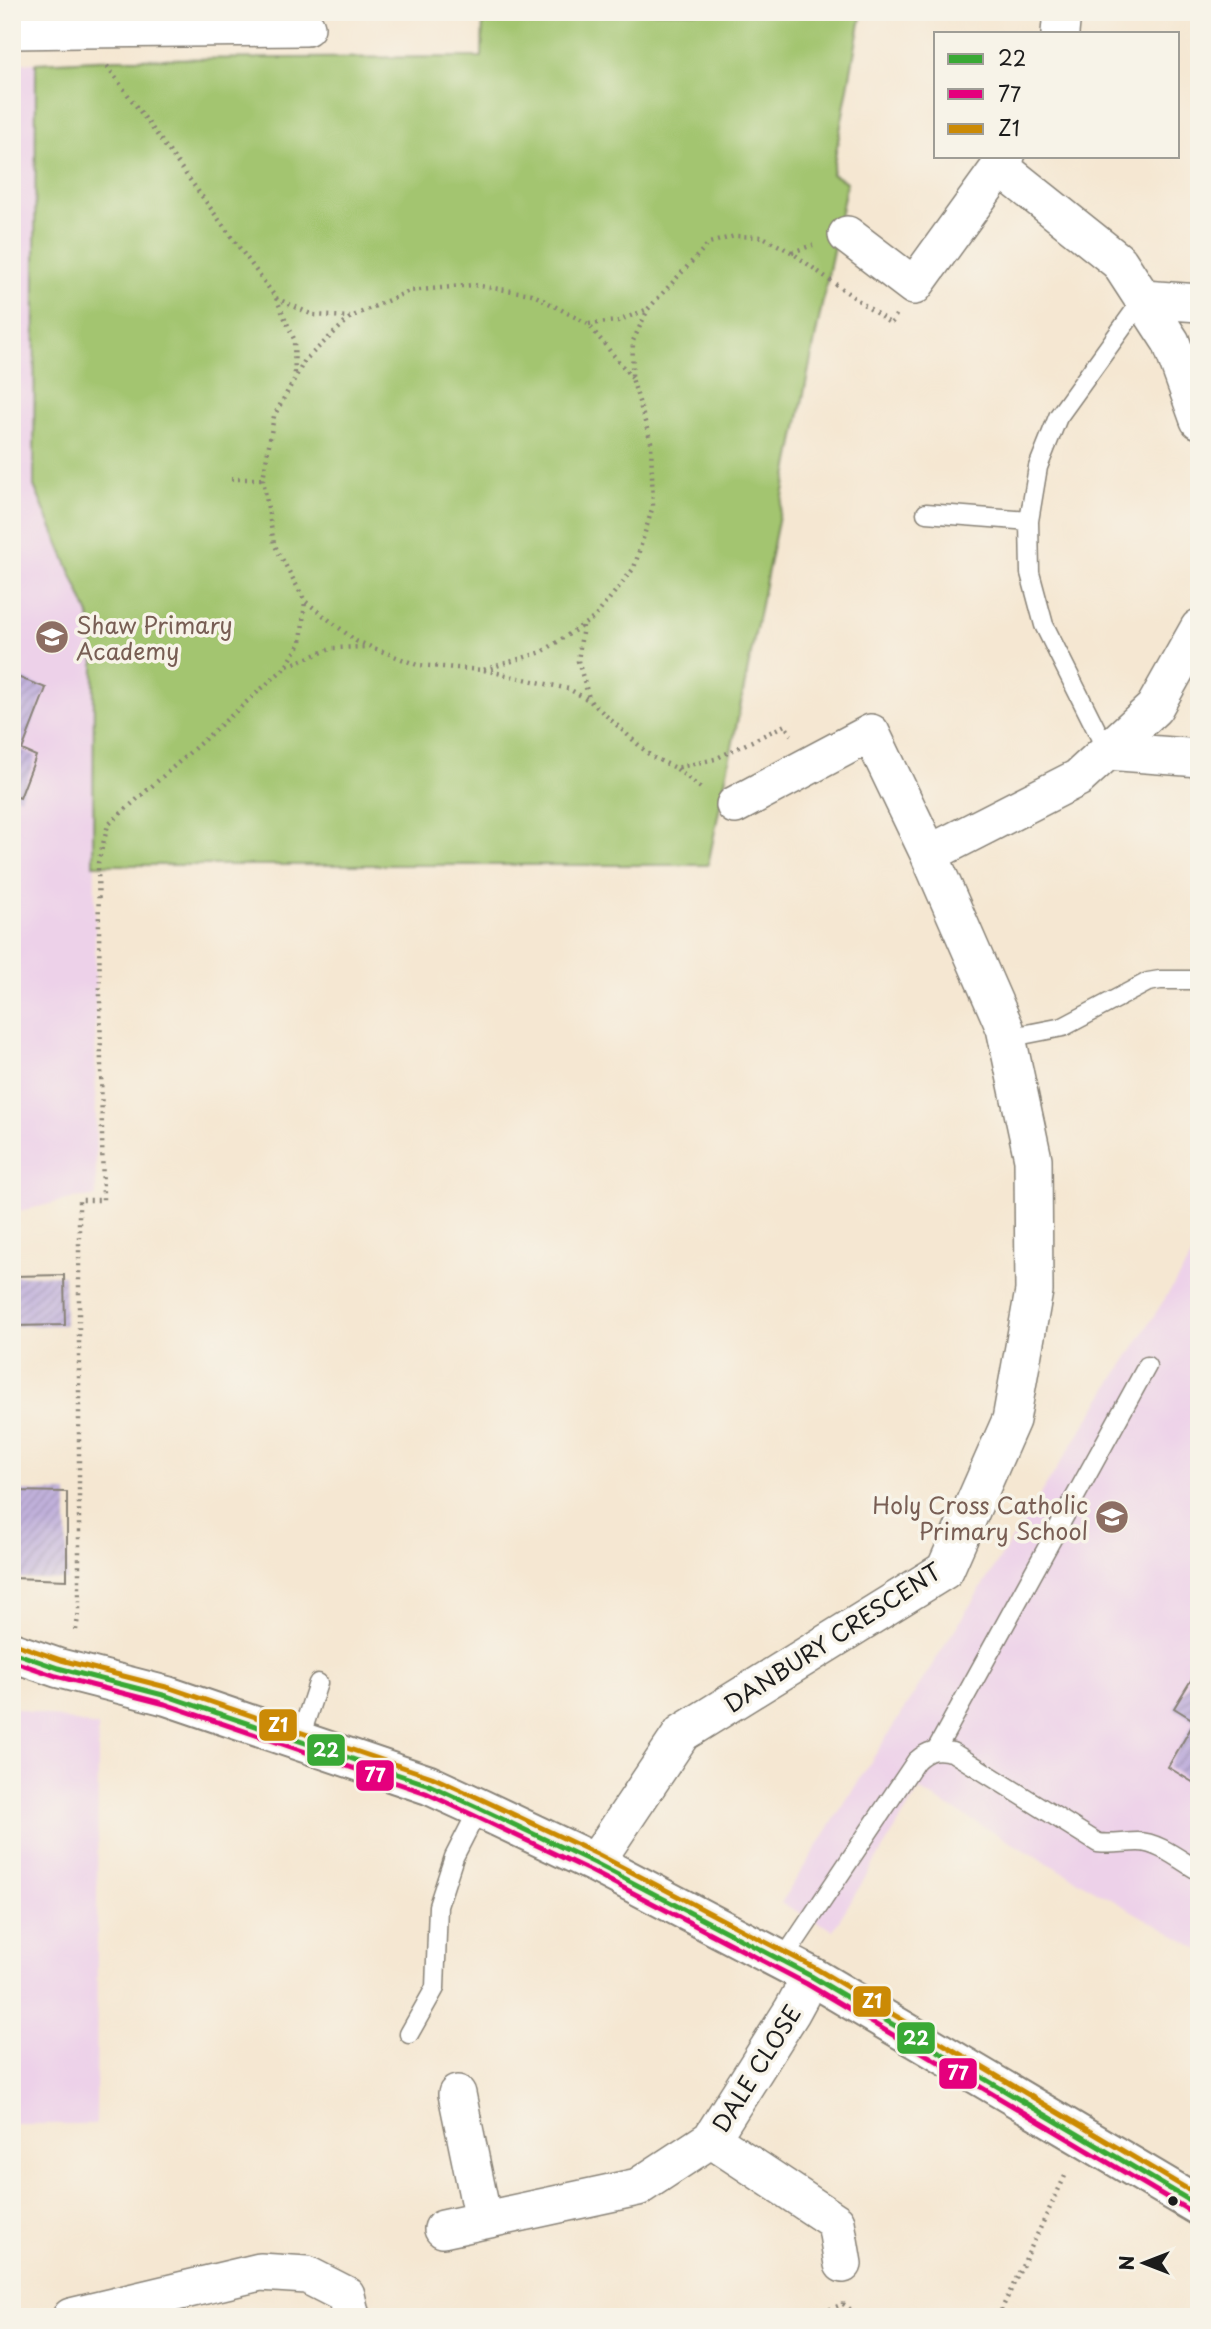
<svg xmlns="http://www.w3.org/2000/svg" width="1211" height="2329" font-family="'Playpen Sans',sans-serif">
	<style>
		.built { fill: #edd1e9 }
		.green { fill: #a3c56f; stroke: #607046; stroke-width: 2 }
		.building { fill: url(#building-hatch) }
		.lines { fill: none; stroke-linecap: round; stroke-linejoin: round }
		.service-casing { stroke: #888277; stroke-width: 21 }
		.minor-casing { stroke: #888277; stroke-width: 40 }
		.tertiary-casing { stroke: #888277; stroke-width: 42 }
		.path { stroke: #888277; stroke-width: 4.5; stroke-dasharray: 2 5; stroke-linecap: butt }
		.service { stroke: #fff; stroke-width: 18 }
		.minor { stroke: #fff; stroke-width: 37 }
		.tertiary { stroke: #fff; stroke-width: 38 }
		.bus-1-casing { stroke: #f7f3e8; stroke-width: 10 }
		.bus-2-casing { stroke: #f7f3e8; stroke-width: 10 }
		.bus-3-casing { stroke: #f7f3e8; stroke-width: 10 }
		.bus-1 { stroke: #39a935; stroke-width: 5 }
		.bus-2 { stroke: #e5007d; stroke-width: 5 }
		.bus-3 { stroke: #cb8a06; stroke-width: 5 }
		.bus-dot { fill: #1c1c1c; stroke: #f7f3e8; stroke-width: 2.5 }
		.labels { text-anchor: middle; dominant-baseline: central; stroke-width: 7; stroke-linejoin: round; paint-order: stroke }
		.education-label { font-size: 23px; fill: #785e54; stroke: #f7f3e8; text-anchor: start }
		.street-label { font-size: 23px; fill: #1c1c1c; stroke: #f7f3e8 }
		.line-badge { stroke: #f7f3e8; stroke-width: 2.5 }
		.badge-label { font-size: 19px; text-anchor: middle; font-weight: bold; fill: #fff }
	</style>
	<defs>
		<pattern id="building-hatch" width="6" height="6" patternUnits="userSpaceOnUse" patternTransform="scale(1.75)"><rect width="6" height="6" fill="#c1b1db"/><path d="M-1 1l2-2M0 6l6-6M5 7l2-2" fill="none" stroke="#a598bb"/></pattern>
	</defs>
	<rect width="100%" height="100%" fill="#f7f3e8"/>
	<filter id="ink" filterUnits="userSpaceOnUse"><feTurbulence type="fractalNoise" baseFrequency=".0143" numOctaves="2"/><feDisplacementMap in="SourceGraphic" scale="14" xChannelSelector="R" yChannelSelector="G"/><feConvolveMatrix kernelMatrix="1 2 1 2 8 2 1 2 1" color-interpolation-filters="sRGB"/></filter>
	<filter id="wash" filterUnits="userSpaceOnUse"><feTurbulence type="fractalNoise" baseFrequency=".00686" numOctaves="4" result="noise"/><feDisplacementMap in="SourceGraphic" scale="28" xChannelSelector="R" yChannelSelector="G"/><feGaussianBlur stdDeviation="1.57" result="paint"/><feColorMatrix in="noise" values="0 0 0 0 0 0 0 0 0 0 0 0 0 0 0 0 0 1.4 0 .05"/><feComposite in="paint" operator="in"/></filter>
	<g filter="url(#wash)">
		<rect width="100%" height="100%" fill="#f5e7d2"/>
		<!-- built -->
		<path class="built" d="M 12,63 L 36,63 L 34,486 L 89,615 L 94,660 L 96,1197 L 71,1199 L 12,1213 Z
			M 1199,1245 L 1199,1949 L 919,1790 L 833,1930 L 781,1903 Z
			M 12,1707 L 98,1727 L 96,2124 L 12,2124 Z"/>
		<!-- green -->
		<path class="green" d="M 483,12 L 862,12 L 832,174 L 847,182 L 708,865 L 93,865 L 94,660 L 89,615 L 34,486 L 36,63 L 116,59 L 482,57 Z"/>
		<g id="blocks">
			<!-- building -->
			<path class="building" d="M 12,675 L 46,688 L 22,750 L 36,756 L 20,798 L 12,795 Z
				M 64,1275 L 65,1325 L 12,1326 L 12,1276 Z
				M 12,1491 L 67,1492 L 67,1580 L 12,1578 Z
				M 1199,1667 L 1199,1786 L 1168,1767 L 1195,1721 L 1174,1708 Z"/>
		</g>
	</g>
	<g filter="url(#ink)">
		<use href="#blocks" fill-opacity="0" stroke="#888277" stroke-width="2"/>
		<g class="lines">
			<!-- service casing -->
			<g class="service-casing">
				<path id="service" d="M 926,513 L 1029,521
					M 1107,751 L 1044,625 L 1030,573 L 1029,521 L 1038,467 L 1058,417 L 1143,299
					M 1007,1038 L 1063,1027 L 1148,982 L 1160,980 L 1192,980
					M 299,1741 L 318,1683
					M 937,1748 L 1147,1366
					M 782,1961 L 916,1761 C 928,1750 936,1748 952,1752 L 1098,1843 C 1112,1845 1124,1842 1138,1842 C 1159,1842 1181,1861 1199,1871
					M 409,2034 L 435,1988 L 438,1906 L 454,1857 L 479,1808"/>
			</g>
			<!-- minor casing -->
			<g class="minor-casing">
				<path id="minor" d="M 80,29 L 306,27
					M 12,30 L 80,29 L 80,12
					M 1060,33 L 1062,12
					M 1006,156 L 1000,167 L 1119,262 L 1171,342 L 1199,420
					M 847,235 L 914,286 L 1000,167
					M 1143,299 L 1199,303
					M 1107,751 L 1199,758
					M 735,805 L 871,733 L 929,854
					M 595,1863 L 682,1733 L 945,1570 L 1011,1420 L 1034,1291 L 1033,1159 L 1005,1028 L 929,854 L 1078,778 L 1154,708 L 1199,628
					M 811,1976 L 792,2011 L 711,2139 L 836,2222 L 843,2264
					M 457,2094 L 483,2220
					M 443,2229 L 638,2187 L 711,2139
					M 71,2317 L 260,2272 L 307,2275 L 346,2295 L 351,2317"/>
			</g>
			<!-- tertiary casing -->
			<g class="tertiary-casing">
				<path id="tertiary" d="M 12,1652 L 58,1668 L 167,1696 L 429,1785 L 479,1808 L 595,1863 L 811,1976 L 1199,2206"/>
			</g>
			<!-- path -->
			<path class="path" d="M 107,66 L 276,298 L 294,339 L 295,377
				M 792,252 L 813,245
				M 276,298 L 313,315 L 350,317
				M 589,324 L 618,321 L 648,309
				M 632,378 L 588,324 L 532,294 L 473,285 L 409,291 L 351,317 L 305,360 L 274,416 L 263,479 L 274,544 L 305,601 L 356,641 L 417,665 L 483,670 L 542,652 L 595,617 L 634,568 L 653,506 L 651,442 L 632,378 L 633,341 L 648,309 L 709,243 L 735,236 L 763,237 L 791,252 L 891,324 L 896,315
				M 231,479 L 263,479
				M 583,626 L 578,661 L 590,701
				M 287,665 L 301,642 L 305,601
				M 484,670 L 569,689 L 590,701 L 652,757 L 676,768 L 715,759 L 785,725 L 791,735
				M 677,769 L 703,790
				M 76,1630 L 79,1611 L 79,1200 L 103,1200 L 98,863 L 108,825 L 287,666 L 333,648 L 366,647
				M 843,2304 L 861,2317
				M 810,2317 L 843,2304 L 843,2298
				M 998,2317 L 1065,2176"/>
			<!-- service -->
			<use href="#service" class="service"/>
			<!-- minor -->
			<use href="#minor" class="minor"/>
			<!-- tertiary -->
			<use href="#tertiary" class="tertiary"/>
			<!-- bus-1 casing -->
			<g class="bus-1-casing">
				<path id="bus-1" d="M 12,1652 L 58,1668 L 167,1696 L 429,1785 L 479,1808 L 595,1863 L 811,1976 L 1199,2206"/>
			</g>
			<!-- bus-2 casing -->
			<g class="bus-2-casing">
				<path id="bus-2" d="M 12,1661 L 56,1676 L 165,1704 L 426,1793 L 475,1816 L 591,1871 L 807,1984 L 1195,2214"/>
			</g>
			<!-- bus-3 casing -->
			<g class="bus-3-casing">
				<path id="bus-3" d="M 15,1644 L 61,1660 L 170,1688 L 432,1777 L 483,1800 L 599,1855 L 815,1968 L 1199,2196"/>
			</g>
			<!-- bus-1 -->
			<use href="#bus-1" class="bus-1"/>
			<!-- bus-2 -->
			<use href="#bus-2" class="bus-2"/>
			<!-- bus-3 -->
			<use href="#bus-3" class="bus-3"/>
		</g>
	</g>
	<!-- icons -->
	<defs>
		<g id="school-disc" transform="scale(1.75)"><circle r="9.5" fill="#8d6e63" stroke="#f7f3e8"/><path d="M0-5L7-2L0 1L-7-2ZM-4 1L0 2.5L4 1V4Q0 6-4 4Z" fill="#fff"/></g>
	</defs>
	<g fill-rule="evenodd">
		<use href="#school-disc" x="52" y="637"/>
		<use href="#school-disc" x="1112" y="1517"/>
	</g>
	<!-- markers -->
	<circle class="bus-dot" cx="1173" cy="2201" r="6"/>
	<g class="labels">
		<!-- education labels -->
		<g class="education-label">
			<text x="76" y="624">Shaw Primary<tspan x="76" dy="26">Academy</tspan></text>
			<text x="1088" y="1504" text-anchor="end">Holy Cross Catholic<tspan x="1088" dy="26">Primary School</tspan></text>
		</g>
		<!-- street labels -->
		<g class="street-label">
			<text transform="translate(832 1637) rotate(-33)">DANBURY CRESCENT</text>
			<text transform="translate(756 2068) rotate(-58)">DALE CLOSE</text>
		</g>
	</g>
	<g class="line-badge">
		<rect x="258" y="1708" width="40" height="34" rx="7" fill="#cb8a06"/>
		<rect x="306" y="1733" width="40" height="34" rx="7" fill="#39a935"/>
		<rect x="355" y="1759" width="40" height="33" rx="7" fill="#e5007d"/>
		<rect x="852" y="1985" width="40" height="33" rx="7" fill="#cb8a06"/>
		<rect x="896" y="2021" width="40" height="34" rx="7" fill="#39a935"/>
		<rect x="938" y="2057" width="40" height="33" rx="7" fill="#e5007d"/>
	</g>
	<g class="badge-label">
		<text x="278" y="1732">Z1</text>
		<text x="326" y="1757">22</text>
		<text x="375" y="1782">77</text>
		<text x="872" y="2008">Z1</text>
		<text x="916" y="2045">22</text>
		<text x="958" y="2080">77</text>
	</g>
	<!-- margin -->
	<rect width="1211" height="2329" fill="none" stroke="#f7f3e8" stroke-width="42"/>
	<!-- legend -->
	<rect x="934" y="32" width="245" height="126" fill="#f7f3e8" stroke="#9f9d96" stroke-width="2"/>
	<rect x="948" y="54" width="35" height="10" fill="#39a935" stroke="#9f9d96" stroke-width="2"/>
	<text x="998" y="66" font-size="21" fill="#1c1c1c">22</text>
	<rect x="948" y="89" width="35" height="10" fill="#e5007d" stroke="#9f9d96" stroke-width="2"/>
	<text x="998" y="102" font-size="21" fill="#1c1c1c">77</text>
	<rect x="948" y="124" width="35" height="10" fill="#cb8a06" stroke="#9f9d96" stroke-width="2"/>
	<text x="998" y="136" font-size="21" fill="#1c1c1c">Z1</text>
	<!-- north arrow -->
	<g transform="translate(1144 2263) rotate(270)" stroke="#f7f3e8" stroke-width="5" paint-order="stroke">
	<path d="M0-5L12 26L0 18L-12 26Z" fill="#1c1c1c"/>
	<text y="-10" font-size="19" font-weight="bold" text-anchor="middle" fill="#1c1c1c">N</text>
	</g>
</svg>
